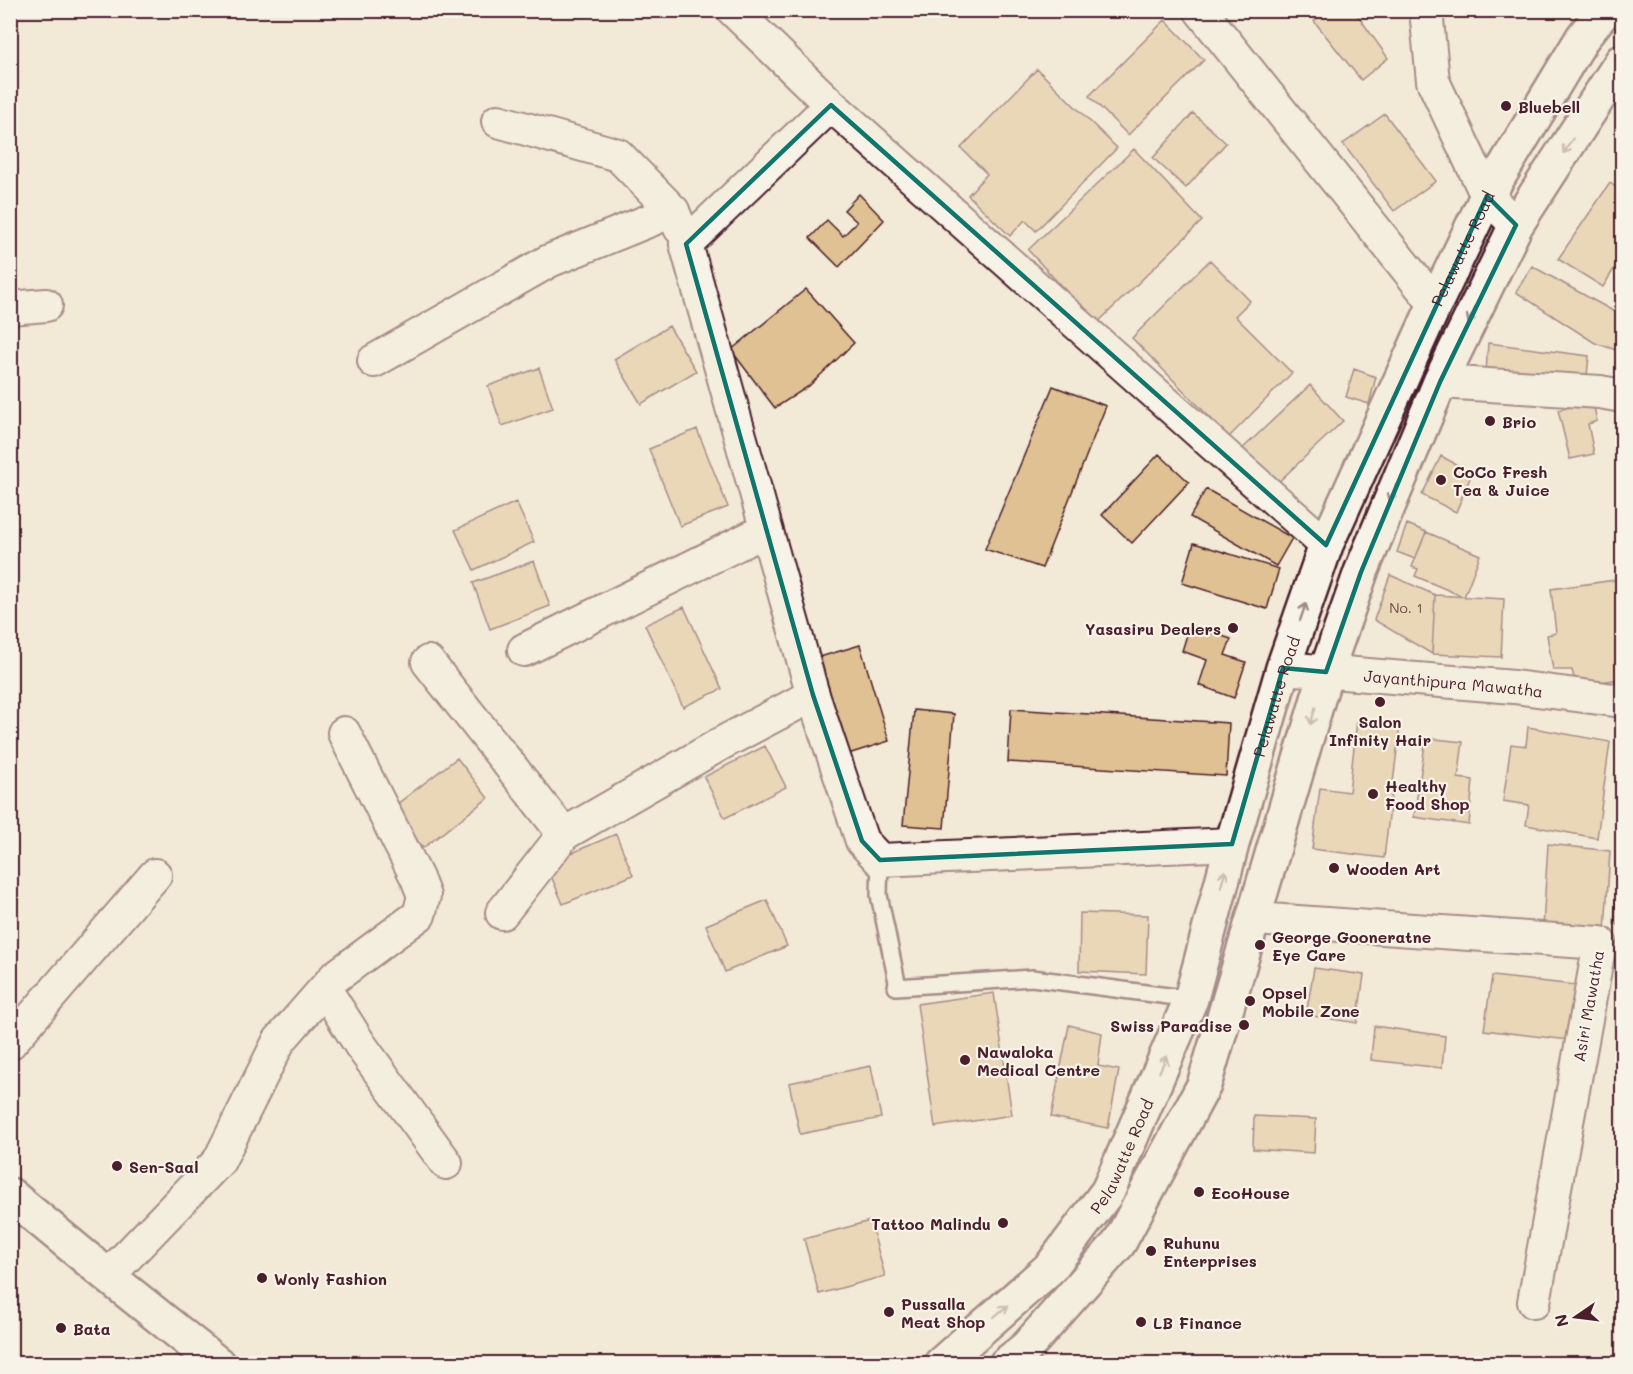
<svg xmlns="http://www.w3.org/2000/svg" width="1633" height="1374" font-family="Mali,sans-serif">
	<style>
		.building { fill: #dfc193; stroke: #4a1f2b; stroke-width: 1.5 }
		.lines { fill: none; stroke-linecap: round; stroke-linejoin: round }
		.lane-casing { stroke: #4a1f2b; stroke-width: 20 }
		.street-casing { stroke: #4a1f2b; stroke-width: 36 }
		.primary-casing { stroke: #4a1f2b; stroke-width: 38 }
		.lane { stroke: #f7f3e8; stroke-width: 15 }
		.street { stroke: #f7f3e8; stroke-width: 32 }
		.primary { stroke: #f7f3e8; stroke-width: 33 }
		.oneway { stroke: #a0898a }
		.marked { fill: none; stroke: #0f766e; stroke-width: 4.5; stroke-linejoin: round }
		.poi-dot { fill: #4a1f2b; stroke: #f7f3e8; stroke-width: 2 }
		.labels { text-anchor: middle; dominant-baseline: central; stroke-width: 4.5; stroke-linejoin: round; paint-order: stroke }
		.number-label { font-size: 14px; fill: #6f4845 }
		.poi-label { font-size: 16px; font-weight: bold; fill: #4a1f2b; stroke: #f7f3e8; text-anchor: start }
		.street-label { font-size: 16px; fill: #4a1f2b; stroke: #f7f3e8 }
	</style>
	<rect width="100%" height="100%" fill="#f2e9d7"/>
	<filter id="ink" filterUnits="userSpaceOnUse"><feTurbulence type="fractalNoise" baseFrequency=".0167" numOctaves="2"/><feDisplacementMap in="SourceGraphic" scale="12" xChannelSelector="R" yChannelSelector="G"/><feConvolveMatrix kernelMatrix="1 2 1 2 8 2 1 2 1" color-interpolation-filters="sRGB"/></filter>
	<g filter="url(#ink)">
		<!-- building -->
		<path class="building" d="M 1327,10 L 1354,10 L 1388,58 L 1361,80 L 1314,21 Z
			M 1165,20 L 1204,60 L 1128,135 L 1089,96 Z
			M 1037,69 L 1117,148 L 1036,231 L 1025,220 L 1010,236 L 968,195 L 987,174 L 961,148 Z
			M 1193,113 L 1226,143 L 1186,188 L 1153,158 Z
			M 1385,114 L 1436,181 L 1394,211 L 1343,144 Z
			M 1134,149 L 1202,221 L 1088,332 L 1057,300 L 1066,291 L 1028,250 Z
			M 1610,183 L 1622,191 L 1622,256 L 1603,287 L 1558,259 Z
			M 859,194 L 884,220 L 839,267 L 810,238 L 827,220 L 843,236 L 857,222 L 844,210 Z
			M 1210,260 L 1250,301 L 1235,316 L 1292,373 L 1229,437 L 1132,338 Z
			M 1532,266 L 1622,316 L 1622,352 L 1595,343 L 1516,292 Z
			M 806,289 L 854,343 L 809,386 L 775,408 L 731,350 Z
			M 669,326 L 696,371 L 641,404 L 614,359 Z
			M 1488,343 L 1589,356 L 1586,385 L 1486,372 Z
			M 539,368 L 553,408 L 502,426 L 488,386 Z
			M 1354,369 L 1376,377 L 1369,404 L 1346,397 Z
			M 1310,385 L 1343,421 L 1272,488 L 1239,452 Z
			M 1053,386 L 1106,406 L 1042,568 L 985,549 Z
			M 1593,402 L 1597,421 L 1588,424 L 1594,454 L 1570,459 L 1558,410 Z
			M 697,429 L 728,507 L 680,526 L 649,449 Z
			M 1159,454 L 1189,482 L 1132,543 L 1102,515 Z
			M 1441,456 L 1472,473 L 1456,512 L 1422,495 Z
			M 1206,489 L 1292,538 L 1276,566 L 1190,517 Z
			M 516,502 L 534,542 L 474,570 L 455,530 Z
			M 1407,524 L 1426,532 L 1415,559 L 1397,552 Z
			M 1426,532 L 1480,555 L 1464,597 L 1415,576 L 1418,569 L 1412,567 Z
			M 1194,543 L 1279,569 L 1267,609 L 1182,583 Z
			M 1622,559 L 1622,679 L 1576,685 L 1572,670 L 1553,670 L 1547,635 L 1556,633 L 1551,589 L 1622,579 L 1619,560 Z
			M 534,561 L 550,606 L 490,629 L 473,583 Z
			M 1390,575 L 1435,595 L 1432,654 L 1374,620 Z
			M 1435,595 L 1504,599 L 1501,657 L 1432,654 Z
			M 684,607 L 722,689 L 683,707 L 645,625 Z
			M 1190,625 L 1231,639 L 1225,655 L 1246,662 L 1234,698 L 1199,685 L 1207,660 L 1182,651 Z
			M 860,645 L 889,741 L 842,756 L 813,659 Z
			M 1011,709 L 1229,723 L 1226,776 L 1008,762 Z
			M 914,710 L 954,714 L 944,828 L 903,825 Z
			M 1357,720 L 1400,725 L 1384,858 L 1312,849 L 1320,788 L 1349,792 Z
			M 1528,727 L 1610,742 L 1597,838 L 1526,825 L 1529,805 L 1503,801 L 1511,744 L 1526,746 Z
			M 1426,738 L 1463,742 L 1458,778 L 1473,780 L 1469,825 L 1414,817 Z
			M 765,746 L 786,787 L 725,818 L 704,777 Z
			M 457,758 L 488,798 L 423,848 L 392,808 Z
			M 616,834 L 633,875 L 563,904 L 546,864 Z
			M 1548,844 L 1610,851 L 1605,931 L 1543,927 Z
			M 1620,845 L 1622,845 L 1622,940 L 1622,925 L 1614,924 Z
			M 767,900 L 787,946 L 725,972 L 706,925 Z
			M 1080,913 L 1148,915 L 1146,974 L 1079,971 Z
			M 1314,968 L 1364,975 L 1357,1023 L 1306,1015 Z
			M 1492,976 L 1575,985 L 1569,1040 L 1484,1030 Z
			M 994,993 L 1012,1115 L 935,1127 L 917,1004 Z
			M 1069,1025 L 1102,1033 L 1098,1066 L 1119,1070 L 1108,1128 L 1051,1117 Z
			M 1374,1026 L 1445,1036 L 1442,1068 L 1371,1060 Z
			M 871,1066 L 881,1118 L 800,1134 L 789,1083 Z
			M 1254,1116 L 1316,1119 L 1314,1153 L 1253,1149 Z
			M 870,1221 L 885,1276 L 819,1294 L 804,1239 Z"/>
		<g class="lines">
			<!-- lane casing -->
			<g class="lane-casing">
				<path id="lane" d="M 880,860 L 879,895 L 897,982 L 896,987 L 1032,978 L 1191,999"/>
			</g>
			<!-- street casing -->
			<g class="street-casing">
				<g id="street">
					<path d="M 733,10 L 831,105 L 1326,545"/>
					<path d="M 1200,10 L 1435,304"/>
					<path d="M 1426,10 L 1433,81 L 1487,196 L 1516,225"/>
					<path d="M 831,105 L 686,244 L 813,695 L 862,841 L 880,860 L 1232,844"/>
					<path d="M 498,121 L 618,155 L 673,211 L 680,228"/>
					<path d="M 10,308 L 46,305"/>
					<path d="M 374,361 L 549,261 L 673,211"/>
					<path d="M 1440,382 L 1600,392 L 1622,396"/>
					<path d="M 524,650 L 766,530"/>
					<path d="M 428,662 L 564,834"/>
					<path id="s1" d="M 1283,668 L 1514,687 L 1622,701"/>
					<path d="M 502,913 L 564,834 L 724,742 L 813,695"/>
					<path d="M 1254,919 L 1600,943 L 1534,1302"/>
					<path d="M 325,989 L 361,1046 L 446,1163"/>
					<path d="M 10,1043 L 155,875"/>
					<path d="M 108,1276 L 219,1161 L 279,1041 L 335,977 L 419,915 L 424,896 L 417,878 L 344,733"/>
				</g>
			</g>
			<!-- primary casing -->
			<g class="primary-casing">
				<g id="primary">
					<path d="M 10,1195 L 108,1276 L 218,1364"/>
					<path id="s2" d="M 941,1364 L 1051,1267 L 1108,1191 L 1191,999 L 1232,844 L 1283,668 L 1326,545 L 1435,304 L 1487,196 L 1583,37 L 1605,10"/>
					<path d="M 1006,1364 L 1026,1348 L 1119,1243 L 1204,1085 L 1326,672 L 1361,572 L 1440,382 L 1516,225 L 1622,61"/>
				</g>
			</g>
			<!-- lane -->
			<use href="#lane" class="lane"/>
			<!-- street -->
			<use href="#street" class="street"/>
			<!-- primary -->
			<use href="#primary" class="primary"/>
		</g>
		<!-- one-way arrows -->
		<defs><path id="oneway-shaft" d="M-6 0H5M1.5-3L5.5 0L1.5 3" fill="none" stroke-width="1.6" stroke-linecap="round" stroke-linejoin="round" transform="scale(1.5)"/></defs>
		<g class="oneway">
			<use href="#oneway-shaft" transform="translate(1568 146) rotate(123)"/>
			<use href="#oneway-shaft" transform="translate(1472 315) rotate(116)"/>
			<use href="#oneway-shaft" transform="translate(1393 493) rotate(113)"/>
			<use href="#oneway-shaft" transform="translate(1303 612) rotate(-71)"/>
			<use href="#oneway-shaft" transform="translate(1313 716) rotate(106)"/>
			<use href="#oneway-shaft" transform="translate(1223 879) rotate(-75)"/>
			<use href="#oneway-shaft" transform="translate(1163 1064) rotate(-66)"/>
			<use href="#oneway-shaft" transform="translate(1001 1311) rotate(-41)"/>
		</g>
	</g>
	<!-- marked area -->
	<path d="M0 0H1633V1374H0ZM 831,105 L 1326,545 L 1487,196 L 1516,225 L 1440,382 L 1361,572 L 1326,672 L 1283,668 L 1232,844 L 880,860 L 862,841 L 813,695 L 686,244 Z" fill="#f2e9d7" fill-opacity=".55" fill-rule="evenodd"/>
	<path class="marked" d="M 831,105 L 1326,545 L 1487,196 L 1516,225 L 1440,382 L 1361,572 L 1326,672 L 1283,668 L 1232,844 L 880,860 L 862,841 L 813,695 L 686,244 Z"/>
	<!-- markers -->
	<g class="poi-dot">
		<circle cx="1506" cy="106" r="6"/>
		<circle cx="1490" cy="421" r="6"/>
		<circle cx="1441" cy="480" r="6"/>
		<circle cx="1233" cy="628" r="6"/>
		<circle cx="1380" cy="702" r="6"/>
		<circle cx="1373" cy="794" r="6"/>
		<circle cx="1334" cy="868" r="6"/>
		<circle cx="1260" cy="945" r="6"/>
		<circle cx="1250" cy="1001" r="6"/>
		<circle cx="1244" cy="1025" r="6"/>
		<circle cx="965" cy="1060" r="6"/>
		<circle cx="117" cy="1166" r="6"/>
		<circle cx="1199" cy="1192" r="6"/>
		<circle cx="1003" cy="1223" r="6"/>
		<circle cx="1151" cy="1251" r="6"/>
		<circle cx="262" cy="1278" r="6"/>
		<circle cx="889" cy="1312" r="6"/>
		<circle cx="1141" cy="1322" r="6"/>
		<circle cx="61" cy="1328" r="6"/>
	</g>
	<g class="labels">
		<!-- number labels -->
		<g class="number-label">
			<text x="1406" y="607">No. 1</text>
		</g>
		<!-- poi labels -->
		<g class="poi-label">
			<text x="1518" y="106">Bluebell</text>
			<text x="1502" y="421">Brio</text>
			<text x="1453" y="471">CoCo Fresh<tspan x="1453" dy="18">Tea &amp; Juice</tspan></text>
			<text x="1221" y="628" text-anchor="end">Yasasiru Dealers</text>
			<text x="1380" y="721" text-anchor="middle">Salon<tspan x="1380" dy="18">Infinity Hair</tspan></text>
			<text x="1385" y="785">Healthy<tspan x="1385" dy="18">Food Shop</tspan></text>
			<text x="1346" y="868">Wooden Art</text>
			<text x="1272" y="936">George Gooneratne<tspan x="1272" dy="18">Eye Care</tspan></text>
			<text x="1262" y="992">Opsel<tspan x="1262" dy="18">Mobile Zone</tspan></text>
			<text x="1232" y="1025" text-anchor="end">Swiss Paradise</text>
			<text x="977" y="1051">Nawaloka<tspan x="977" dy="18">Medical Centre</tspan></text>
			<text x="129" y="1166">Sen-Saal</text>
			<text x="1211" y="1192">EcoHouse</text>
			<text x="991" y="1223" text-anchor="end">Tattoo Malindu</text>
			<text x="1163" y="1242">Ruhunu<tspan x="1163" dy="18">Enterprises</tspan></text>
			<text x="274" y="1278">Wonly Fashion</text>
			<text x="901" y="1303">Pussalla<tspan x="901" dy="18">Meat Shop</tspan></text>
			<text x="1153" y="1322">LB Finance</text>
			<text x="73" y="1328">Bata</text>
		</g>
		<!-- street labels -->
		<g class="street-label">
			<text stroke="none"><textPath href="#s2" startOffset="1251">Pelawatte Road</textPath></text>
			<text stroke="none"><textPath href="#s1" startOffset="171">Jayanthipura Mawatha</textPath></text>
			<text stroke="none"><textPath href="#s2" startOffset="765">Pelawatte Road</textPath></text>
			<text transform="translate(1588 1006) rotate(-80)">Asiri Mawatha</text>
			<text stroke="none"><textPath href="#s2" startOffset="279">Pelawatte Road</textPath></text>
		</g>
	</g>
	<!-- margin -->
	<rect width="1633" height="1374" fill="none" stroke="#f7f3e8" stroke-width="36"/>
	<rect x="18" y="18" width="1597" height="1338" fill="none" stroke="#4a1f2b" stroke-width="2" filter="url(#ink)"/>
	<!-- north arrow -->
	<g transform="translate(1576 1317) rotate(256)" stroke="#f7f3e8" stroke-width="4.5" paint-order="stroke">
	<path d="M0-4.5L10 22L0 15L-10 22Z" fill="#4a1f2b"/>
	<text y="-9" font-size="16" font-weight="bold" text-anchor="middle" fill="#4a1f2b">N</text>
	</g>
</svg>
